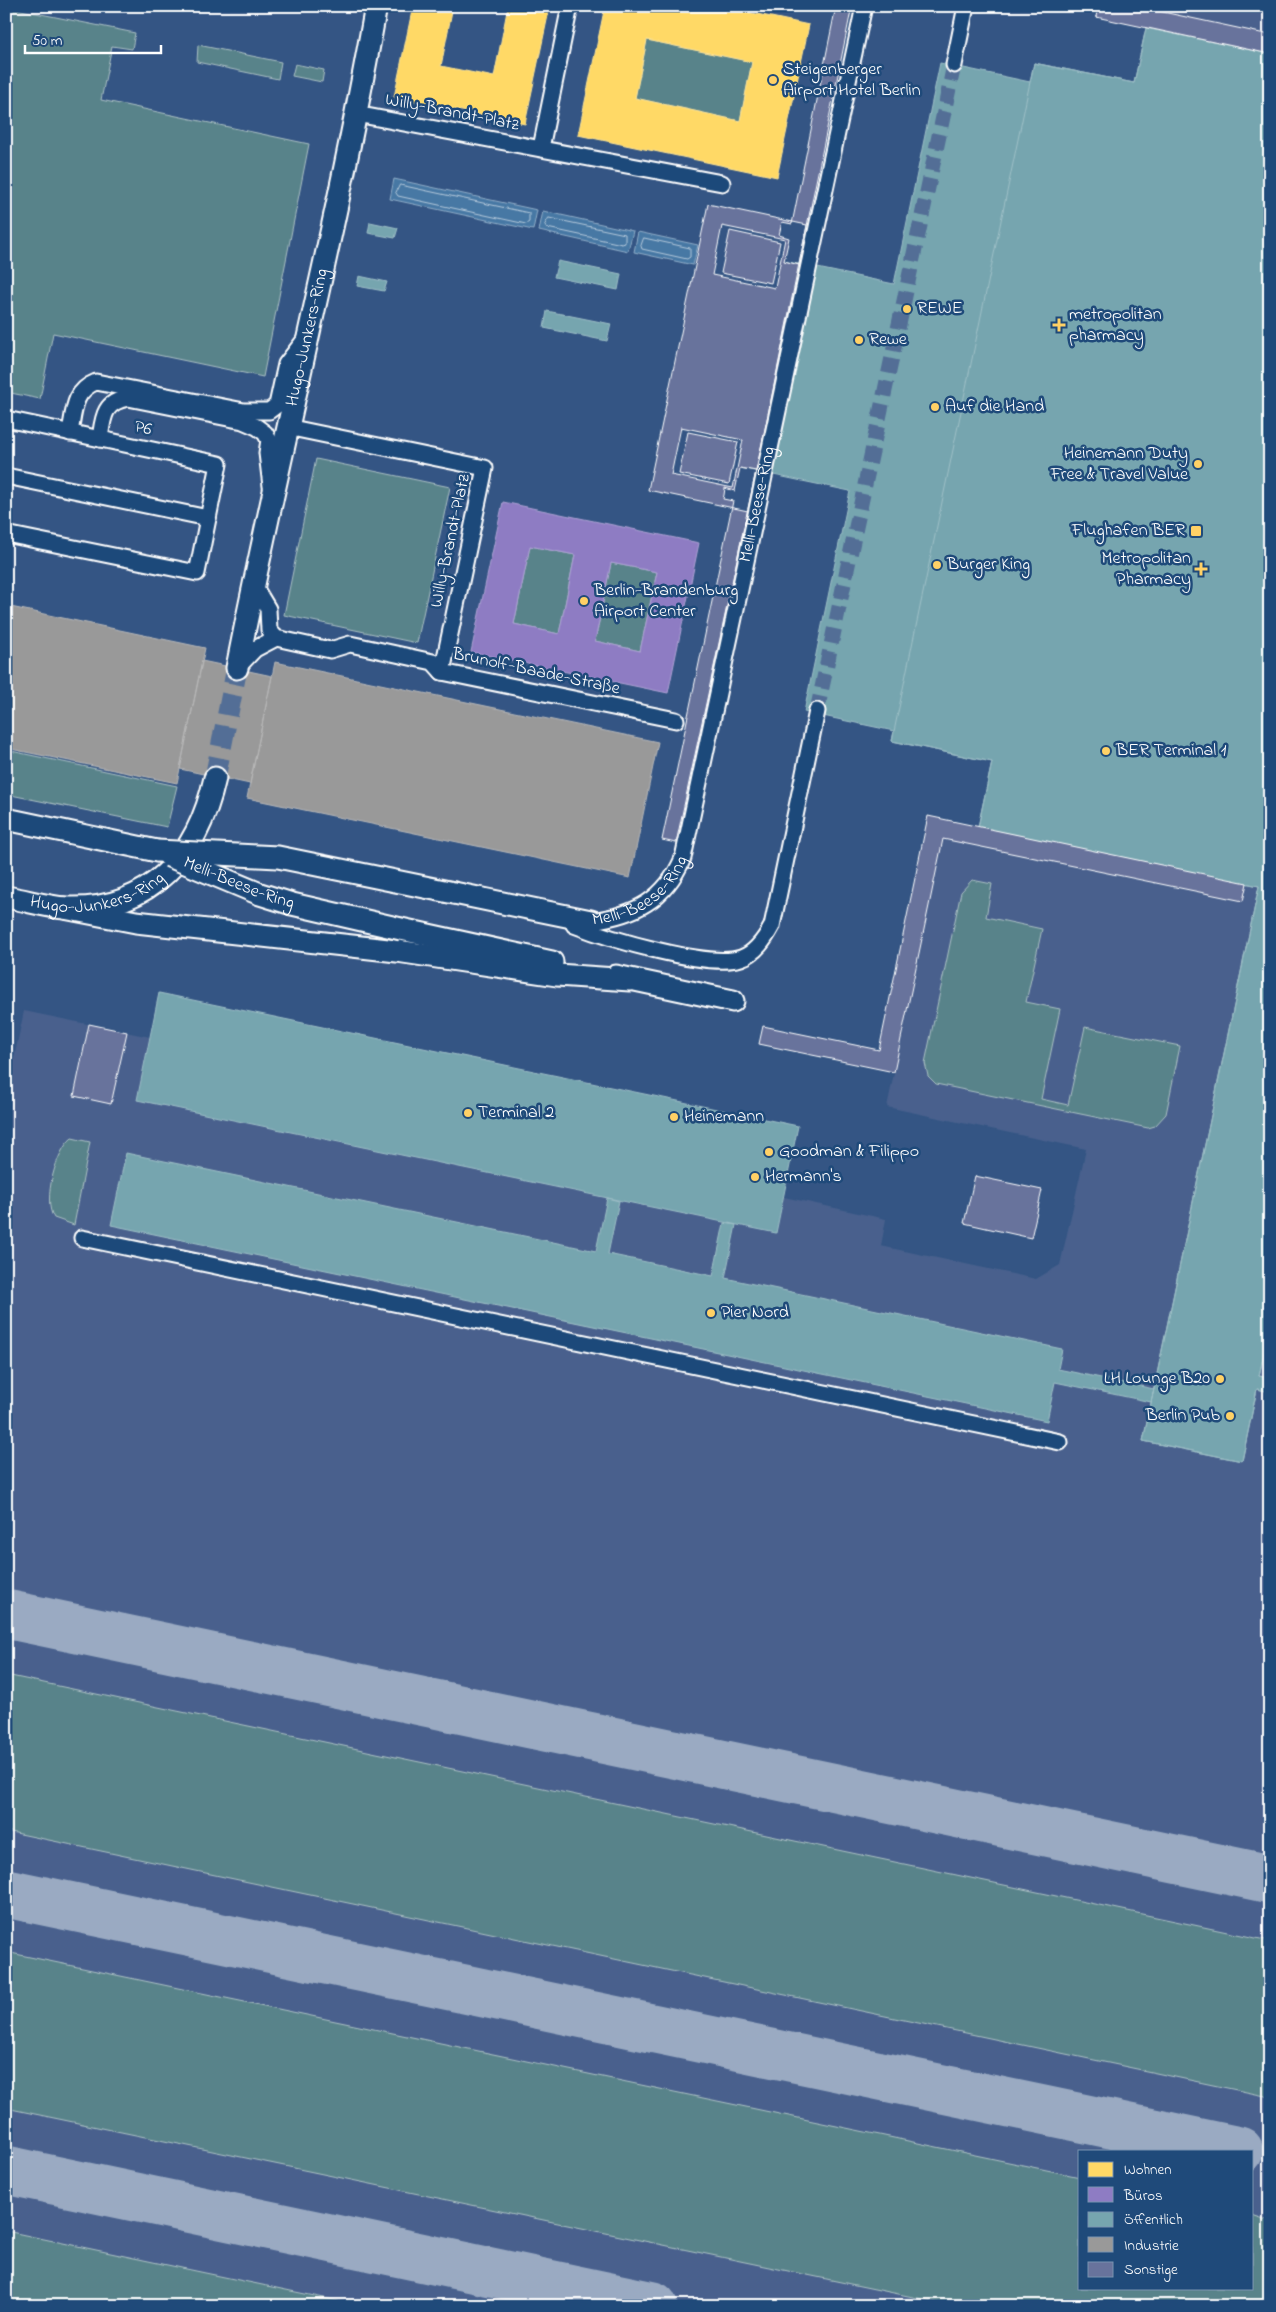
<svg xmlns="http://www.w3.org/2000/svg" width="1276" height="2312" font-family="'Indie Flower',sans-serif">
	<style>
		.built { fill: #48618d; fill-rule: evenodd }
		.green { fill: #59838a; stroke: #acc1c4 }
		.water { fill: #4778a4; stroke: #91aec8 }
		.homes { fill: #ffd966; stroke: #ffe494; fill-rule: evenodd }
		.offices { fill: #8e7cc3; stroke: #b0a3d5; fill-rule: evenodd }
		.public { fill: #76a5af; stroke: #9fc0c7 }
		.industry { fill: #999; stroke: #b8b8b8 }
		.lines { fill: none; stroke-linecap: round; stroke-linejoin: round }
		.shore { stroke: #b5c9db; stroke-width: 1 }
		.taxiway { stroke: #9aaac2; stroke-width: 49 }
		.building { fill: #68739c; stroke: #fff; fill-rule: evenodd }
		.street-tunnel { stroke: #526e96; stroke-width: 15; stroke-dasharray: 15 8; stroke-linecap: butt }
		.secondary-tunnel { stroke: #526e96; stroke-width: 21; stroke-dasharray: 21 11; stroke-linecap: butt }
		.street-casing { stroke: #fff; stroke-width: 19 }
		.secondary-casing { stroke: #fff; stroke-width: 25 }
		.street { stroke: #1f4a7a; stroke-width: 15 }
		.secondary { stroke: #1f4a7a; stroke-width: 21 }
		.secondary-bridge-casing { stroke: #fff; stroke-width: 25; stroke-linecap: butt }
		.secondary-bridge { stroke: #1f4a7a; stroke-width: 21 }
		.poi-dot { fill: #ffd166; stroke: #1f4a7a; stroke-width: 2 }
		.labels { text-anchor: middle; dominant-baseline: central; stroke-width: 5; stroke-linejoin: round; paint-order: stroke }
		.poi-label { font-size: 18px; fill: #fff; stroke: #1f4a7a; text-anchor: start }
		.street-label { font-size: 18px; fill: #fff; stroke: #1f4a7a }
	</style>
	<rect width="100%" height="100%" fill="#345584"/>
	<filter id="ink" filterUnits="userSpaceOnUse"><feTurbulence type="fractalNoise" baseFrequency=".02" numOctaves="2"/><feDisplacementMap in="SourceGraphic" scale="10" xChannelSelector="R" yChannelSelector="G"/><feConvolveMatrix kernelMatrix="1 2 1 2 8 2 1 2 1" color-interpolation-filters="sRGB"/></filter>
	<g filter="url(#ink)">
		<!-- built -->
		<path class="built" d="M 1150,6 L 1270,6 L 1270,2306 L 6,2306 L 6,1096 L 24,1011 L 150,1037 L 137,1100 L 776,1233 L 784,1197 L 886,1219 L 881,1246 L 1036,1279 L 1060,1265 L 1086,1149 L 887,1107 L 943,839 L 975,845 L 992,762 L 892,741 L 1034,63 L 1134,83 ZM 1080,2151 L 1252,2151 L 1252,2288 L 1080,2288 Z"/>
		<!-- green -->
		<path class="green" d="M 6,7 L 135,33 L 132,49 L 112,46 L 101,100 L 309,144 L 263,377 L 53,333 L 40,399 L 6,392 Z
			M 647,40 L 752,62 L 740,121 L 635,98 Z
			M 198,45 L 281,62 L 278,79 L 197,62 Z
			M 295,64 L 324,70 L 322,82 L 292,76 Z
			M 316,459 L 450,487 L 417,643 L 284,615 Z
			M 530,546 L 575,555 L 559,634 L 514,624 Z
			M 611,563 L 657,572 L 640,651 L 595,641 Z
			M 6,750 L 177,786 L 167,827 L 6,794 Z
			M 972,880 L 992,884 L 986,917 L 1042,929 L 1026,1002 L 1060,1009 L 1041,1099 L 1068,1105 L 1085,1027 L 1180,1046 L 1166,1114 L 1155,1126 L 1148,1128 L 936,1084 L 928,1076 L 925,1063 L 961,892 Z
			M 72,1138 L 90,1142 L 74,1225 L 54,1218 C 42,1201 56,1150 72,1138 Z
			M 6,1675 L 1270,1941 L 1270,2097 L 6,1831 Z
			M 6,1952 L 1080,2177 L 1080,2288 L 1252,2288 L 1252,2215 L 1270,2221 L 1270,2306 L 956,2306 L 6,2108 Z
			M 6,2231 L 362,2306 L 6,2306 Z"/>
		<!-- water -->
		<path class="water" d="M 394,179 L 537,210 L 533,230 L 390,199 Z
			M 543,211 L 633,231 L 628,251 L 539,231 Z
			M 638,232 L 698,245 L 693,265 L 634,252 Z"/>
		<!-- homes -->
		<path class="homes" d="M 413,6 L 453,6 L 441,66 L 494,77 L 508,6 L 550,6 L 525,124 L 394,97 Z
			M 605,6 L 719,6 L 809,25 L 777,177 L 578,135 ZM 647,40 L 752,62 L 740,121 L 635,98 Z"/>
		<!-- offices -->
		<path class="offices" d="M 503,502 L 699,543 L 668,693 L 471,652 ZM 530,546 L 575,555 L 559,634 L 514,624 ZM 611,563 L 657,572 L 640,651 L 595,641 Z"/>
		<!-- public -->
		<path class="public" d="M 1146,28 L 1270,54 L 1270,1327 L 1259,1376 L 1270,1378 L 1270,1392 L 1257,1389 L 1242,1461 L 1143,1441 L 1259,886 L 978,827 L 992,762 L 892,741 L 894,731 L 804,712 L 850,491 L 740,468 L 784,261 L 894,284 L 940,63 L 1030,82 L 1034,63 L 1134,83 Z
			M 1146,28 L 1270,54 L 1270,1327 L 1259,1376 L 1270,1378 L 1270,1392 L 1257,1389 L 1242,1461 L 1143,1441 L 1259,886 L 978,827 L 992,762 L 892,741 L 1034,63 L 1134,83 Z
			M 370,222 L 398,228 L 395,238 L 368,233 Z
			M 558,261 L 621,274 L 618,290 L 554,277 Z
			M 359,276 L 387,282 L 384,291 L 357,286 Z
			M 547,311 L 611,324 L 607,341 L 544,328 Z
			M 159,993 L 798,1126 L 776,1233 L 137,1100 Z
			M 126,1153 L 596,1251 L 607,1198 L 619,1201 L 608,1254 L 713,1276 L 724,1223 L 736,1225 L 725,1278 L 1062,1349 L 1058,1369 L 1154,1389 L 1151,1402 L 1055,1382 L 1047,1421 L 111,1225 Z"/>
		<!-- industry -->
		<path class="industry" d="M 6,606 L 205,648 L 177,783 L 6,748 Z
			M 202,661 L 272,676 L 250,784 L 180,769 Z
			M 275,662 L 658,742 L 630,878 L 247,798 Z"/>
		<g class="lines">
			<!-- shore -->
			<path class="shore" d="M 400,185 L 529,213 L 529,222 L 526,224 L 398,196 L 396,193 Z
				M 549,218 L 625,234 L 625,243 L 622,244 L 547,228 L 545,225 Z
				M 644,238 L 690,248 L 690,257 L 687,259 L 642,249 L 641,246 Z"/>
			<!-- taxiway -->
			<path class="taxiway" d="M 6,1614 L 1270,1879
				M 6,1893 L 1239,2151
				M 6,2170 L 653,2306"/>
		</g>
		<!-- building -->
		<path class="building" d="M 836,6 L 852,6 L 799,265 L 784,261 L 789,238 L 779,235 L 782,222 L 792,224 Z
			M 1098,6 L 1135,6 L 1270,35 L 1270,54 L 1096,17 Z
			M 708,204 L 807,225 L 748,511 L 648,490 ZM 722,226 L 785,239 L 775,288 L 712,275 ZM 681,427 L 743,440 L 733,488 L 671,475 Z
			M 730,231 L 780,242 L 771,283 L 721,273 Z
			M 688,432 L 738,442 L 729,484 L 679,474 Z
			M 740,468 L 756,471 L 676,843 L 662,840 L 733,501 L 723,499 L 724,495 L 725,488 L 735,491 Z
			M 928,816 L 1247,883 L 1243,901 L 943,839 L 894,1072 L 759,1044 L 763,1026 L 879,1050 Z
			M 89,1024 L 127,1032 L 111,1104 L 74,1096 Z
			M 975,1176 L 1042,1190 L 1031,1238 L 964,1223 Z"/>
		<g class="lines">
			<!-- street-tunnel -->
			<path class="street-tunnel" d="M 817,711 L 954,65"/>
			<!-- secondary-tunnel -->
			<path class="secondary-tunnel" d="M 215,778 L 237,668"/>
			<!-- street casing -->
			<g class="street-casing">
				<g id="street">
					<path d="M 954,65 L 966,6"/>
					<path d="M 356,114 L 722,183"/>
					<path d="M 541,148 L 570,6"/>
					<path d="M 6,419 L 219,464 L 197,573 L 6,534"/>
					<path d="M 287,427 L 485,468 L 442,672"/>
					<path d="M 70,433 C 74,411 73,391 96,382 L 244,411 L 269,411 L 277,405 L 286,364 L 306,338"/>
					<path d="M 100,439 C 103,418 103,402 128,398 L 243,421 L 257,427 L 265,433 L 269,440 L 267,453 L 271,486"/>
					<path d="M 6,476 L 208,518"/>
					<path d="M 253,584 L 268,609 L 269,630 L 276,638 L 330,650 L 350,644 L 433,662 L 442,672 L 676,720"/>
					<path d="M 238,667 L 255,649 L 276,638"/>
					<path id="s1" d="M 591,921 C 635,915 665,900 683,858 L 864,6"/>
					<path d="M 574,925 C 607,938 709,969 741,958 C 756,953 765,939 772,926 L 817,711"/>
					<path d="M 82,1238 L 1060,1442"/>
				</g>
			</g>
			<!-- secondary casing -->
			<g class="secondary-casing">
				<g id="secondary">
					<path id="s2" d="M 237,668 C 280,447 337,228 376,6"/>
					<path d="M 6,819 L 157,851"/>
					<path d="M 454,893 L 591,921"/>
					<path id="s3" d="M 6,897 C 26,900 47,907 66,908 C 151,911 198,855 215,778"/>
					<path d="M 64,908 L 136,922 L 397,951 L 557,975 L 630,980"/>
					<path d="M 401,929 L 552,962"/>
					<path d="M 616,976 L 733,1001"/>
				</g>
			</g>
			<!-- street -->
			<use href="#street" class="street"/>
			<!-- secondary -->
			<use href="#secondary" class="secondary"/>
			<!-- secondary-bridge casing -->
			<g class="secondary-bridge-casing">
				<g id="secondary-bridge">
					<path d="M 157,851 L 278,857 L 454,893"/>
					<path id="s4" d="M 169,856 L 260,894 L 292,904 L 401,929"/>
				</g>
			</g>
			<!-- secondary-bridge -->
			<use href="#secondary-bridge" class="secondary-bridge"/>
		</g>
	</g>
	<!-- markers -->
	<g class="poi-dot">
		<circle cx="773" cy="80" r="5"/>
		<circle cx="907" cy="309" r="5"/>
		<path d="M1056.5 317.5h5v5h5v5h-5v5h-5v-5h-5v-5h5z"/>
		<circle cx="859" cy="340" r="5"/>
		<circle cx="935" cy="407" r="5"/>
		<circle cx="1198" cy="464" r="5"/>
		<rect x="1190" y="525" width="12" height="12" rx="2.5"/>
		<circle cx="937" cy="565" r="5"/>
		<path d="M1198.5 561.5h5v5h5v5h-5v5h-5v-5h-5v-5h5z"/>
		<circle cx="584" cy="601" r="5"/>
		<circle cx="1106" cy="751" r="5"/>
		<circle cx="468" cy="1113" r="5"/>
		<circle cx="674" cy="1117" r="5"/>
		<circle cx="769" cy="1152" r="5"/>
		<circle cx="755" cy="1177" r="5"/>
		<circle cx="711" cy="1313" r="5"/>
		<circle cx="1220" cy="1379" r="5"/>
		<circle cx="1230" cy="1416" r="5"/>
	</g>
	<g class="labels">
		<!-- poi labels -->
		<g class="poi-label">
			<text x="783" y="70">Steigenberger<tspan x="783" dy="21">Airport Hotel Berlin</tspan></text>
			<text x="917" y="309">REWE</text>
			<text x="1069" y="315">metropolitan<tspan x="1069" dy="21">pharmacy</tspan></text>
			<text x="869" y="340">Rewe</text>
			<text x="945" y="407">Auf die Hand</text>
			<text x="1188" y="454" text-anchor="end">Heinemann Duty<tspan x="1188" dy="21">Free &amp; Travel Value</tspan></text>
			<text x="1185" y="531" text-anchor="end">Flughafen BER</text>
			<text x="1191" y="559" text-anchor="end">Metropolitan<tspan x="1191" dy="21">Pharmacy</tspan></text>
			<text x="947" y="565">Burger King</text>
			<text x="594" y="591">Berlin-Brandenburg<tspan x="594" dy="21">Airport Center</tspan></text>
			<text x="1116" y="751">BER Terminal 1</text>
			<text x="478" y="1113">Terminal 2</text>
			<text x="684" y="1117">Heinemann</text>
			<text x="779" y="1152">Goodman &amp; Filippo</text>
			<text x="765" y="1177">Hermann's</text>
			<text x="721" y="1313">Pier Nord</text>
			<text x="1210" y="1379" text-anchor="end">LH Lounge B20</text>
			<text x="1220" y="1416" text-anchor="end">Berlin Pub</text>
		</g>
		<!-- street labels -->
		<g class="street-label">
			<text transform="translate(452 113) rotate(11)">Willy-Brandt-Platz</text>
			<text stroke="none"><textPath href="#s2" startOffset="338">Hugo-Junkers-Ring</textPath></text>
			<text transform="translate(143 429) rotate(12)">P6</text>
			<text stroke="none"><textPath href="#s1" startOffset="479">Melli-Beese-Ring</textPath></text>
			<text transform="translate(451 541) rotate(-78)">Willy-Brandt-Platz</text>
			<text transform="translate(536 672) rotate(12)">Brunolf-Baade-Straße</text>
			<text stroke="none"><textPath href="#s4" startOffset="75">Melli-Beese-Ring</textPath></text>
			<text stroke="none"><textPath href="#s1" startOffset="60">Melli-Beese-Ring</textPath></text>
			<text stroke="none"><textPath href="#s3" startOffset="95">Hugo-Junkers-Ring</textPath></text>
		</g>
	</g>
	<!-- margin -->
	<rect width="1276" height="2312" fill="none" stroke="#1f4a7a" stroke-width="25"/>
	<rect x="12" y="12" width="1251" height="2287" fill="none" stroke="#fff" stroke-width="2" filter="url(#ink)"/>
	<!-- legend -->
	<rect x="1078" y="2150" width="175" height="140" fill="#1f4a7a" stroke="#7992af"/>
	<rect x="1088" y="2162" width="25" height="15" fill="#ffd966" stroke="#7992af"/>
	<text x="1124" y="2174" font-size="15" fill="#ffffff">Wohnen</text>
	<rect x="1088" y="2187" width="25" height="15" fill="#8e7cc3" stroke="#7992af"/>
	<text x="1124" y="2200" font-size="15" fill="#ffffff">Büros</text>
	<rect x="1088" y="2212" width="25" height="15" fill="#76a5af" stroke="#7992af"/>
	<text x="1124" y="2224" font-size="15" fill="#ffffff">Öffentlich</text>
	<rect x="1088" y="2237" width="25" height="15" fill="#999999" stroke="#7992af"/>
	<text x="1124" y="2250" font-size="15" fill="#ffffff">Industrie</text>
	<rect x="1088" y="2262" width="25" height="15" fill="#68739c" stroke="#7992af"/>
	<text x="1124" y="2274" font-size="15" fill="#ffffff">Sonstige</text>
	<!-- scale -->
	<path d="M25 45v8h136v-8" fill="none" stroke="#ffffff" stroke-width="2.5"/>
	<text x="32" y="45" font-size="15" fill="#ffffff" stroke="#1f4a7a" stroke-width="4" paint-order="stroke">50 m</text>
</svg>
